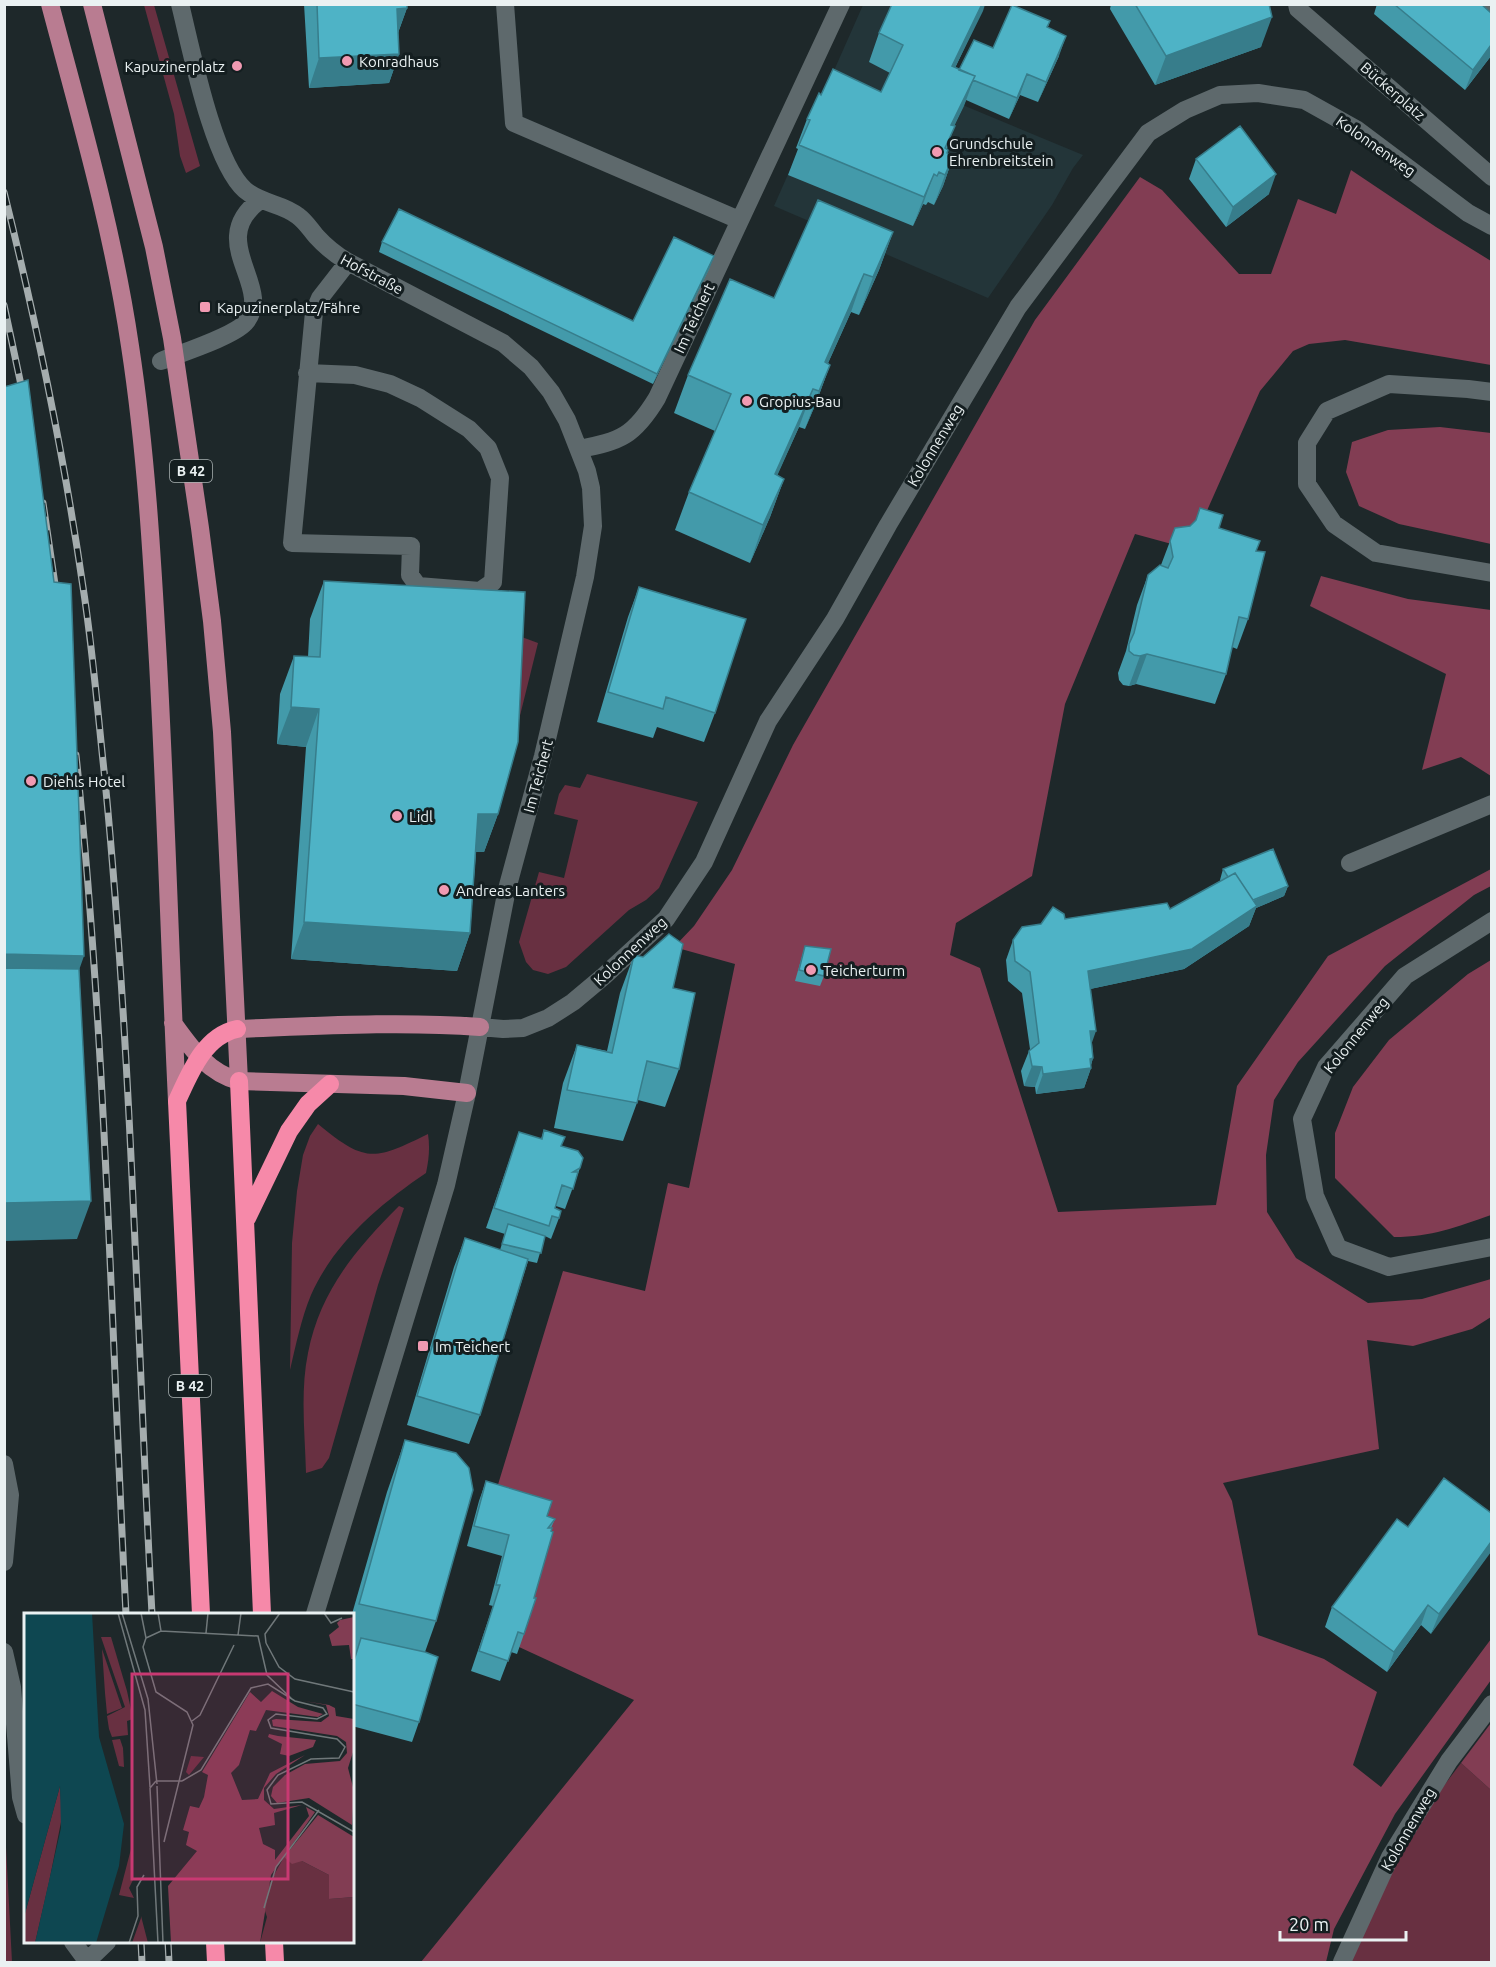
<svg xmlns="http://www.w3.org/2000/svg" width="1496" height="1967" font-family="Ubuntu,sans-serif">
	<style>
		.built { fill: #233539 }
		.green { fill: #683041 }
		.forest { fill: #823d53 }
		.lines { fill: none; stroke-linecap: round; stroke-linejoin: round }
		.minor { stroke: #5e696c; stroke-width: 18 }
		.major { stroke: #b97c91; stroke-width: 18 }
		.highway { stroke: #f689a9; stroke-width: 18 }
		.rail-casing { stroke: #a5adae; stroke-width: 7 }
		.rail { stroke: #141e20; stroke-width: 4.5; stroke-dasharray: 14; stroke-linecap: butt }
		.wall { fill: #439aaa }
		.shaded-wall { fill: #377d8b }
		.building { fill: #4eb3c6; stroke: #377d8b; stroke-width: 1.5 }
		.poi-dot { fill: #f19ab2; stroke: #141e20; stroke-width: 2 }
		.labels { text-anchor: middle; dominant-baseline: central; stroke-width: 6; stroke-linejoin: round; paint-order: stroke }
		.shield { fill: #141e20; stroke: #aab2b3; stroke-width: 1.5 }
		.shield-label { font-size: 14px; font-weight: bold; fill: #eaf1f2 }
		.poi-label { font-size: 15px; fill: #eaf1f2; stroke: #141e20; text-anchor: start }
		.street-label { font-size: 15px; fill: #eaf1f2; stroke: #141e20 }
		.inset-road { fill: none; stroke: #70787a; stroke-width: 1.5 }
		.view { fill: #c83972; fill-opacity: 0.15; stroke: #c83972; stroke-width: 3 }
		.inset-edge { fill: none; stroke: #eaf1f2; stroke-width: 3 }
	</style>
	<rect width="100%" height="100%" fill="#1e282a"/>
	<!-- built -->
	<path class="built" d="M 863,5 L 986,5 L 941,96 L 1083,155 L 1073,168 L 1052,205 L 988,298 L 774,206 Z"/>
	<!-- green -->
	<path class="green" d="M 144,5 L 154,5 L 200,166 L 186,173 L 180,156 L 174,114 Z
		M 519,636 L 538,643 L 504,780 Z
		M 587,774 L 698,802 L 659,888 L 646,900 L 629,910 L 566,967 L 548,974 L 533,970 L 526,962 L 519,942 L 539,872 L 564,878 L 578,820 L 554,814 L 559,794 L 565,785 L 580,788 Z
		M 318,1124 C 366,1164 375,1160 428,1134 C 430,1147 429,1159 426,1173 C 380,1204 334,1243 311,1295 C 301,1319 296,1345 290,1370 L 292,1243 L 297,1191 L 303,1155 L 310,1136 Z
		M 399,1206 L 404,1208 L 378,1285 L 329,1458 L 322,1468 L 306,1473 C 305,1434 300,1392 308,1353 C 320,1291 356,1249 399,1206 Z
		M 1461,1763 L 1491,1790 L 1491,1962 L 1342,1962 L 1390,1857 Z
		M 5,1828 L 12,1962 L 5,1962 Z"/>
	<!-- forest -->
	<path class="forest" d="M 1351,170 L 1436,227 L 1491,261 L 1491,365 L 1345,340 L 1309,344 L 1293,351 L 1260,391 L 1190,549 L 1135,534 L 1065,704 L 1032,876 L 956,923 L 950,955 L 980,968 L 1058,1212 L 1216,1205 L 1237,1086 L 1328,956 L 1491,869 L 1491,886 L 1474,895 L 1385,966 L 1298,1062 L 1274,1100 L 1266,1155 L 1267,1212 L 1296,1258 L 1368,1303 L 1422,1299 L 1491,1279 L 1491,1317 L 1472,1329 L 1413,1346 L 1367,1340 L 1379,1449 L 1223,1483 L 1232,1501 L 1258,1635 L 1324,1659 L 1377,1692 L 1353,1765 L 1381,1787 L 1491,1639 L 1491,1680 L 1395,1814 L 1334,1929 L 1326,1962 L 421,1962 L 634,1700 L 519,1647 L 493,1501 L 563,1271 L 645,1291 L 668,1183 L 689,1188 L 735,964 L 674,947 L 694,926 L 732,870 L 793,745 L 1035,320 L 1140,177 L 1162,190 L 1239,274 L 1271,274 L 1298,199 L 1336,214 Z
		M 1440,427 L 1491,433 L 1491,544 L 1399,524 L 1359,506 L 1346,472 L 1352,442 L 1388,430 Z
		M 1321,576 L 1408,599 L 1491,610 L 1491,776 L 1461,757 L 1422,770 L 1446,674 L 1310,606 Z
		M 1491,960 L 1491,1215 C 1456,1227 1432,1237 1394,1237 L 1335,1178 L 1335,1133 L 1353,1087 L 1389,1040 L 1468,974 Z
		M 1491,1723 L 1491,1790 L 1461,1763 Z"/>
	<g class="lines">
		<!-- minor -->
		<path class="minor" d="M 180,4 C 191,48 213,162 245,190 C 261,204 282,203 298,216 C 306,222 310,229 316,236 C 326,247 336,255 348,262 L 503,343 L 531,367 L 551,392 L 567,420 L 587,471 L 591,488 L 593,526 L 585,577 L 543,756 L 507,889 L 467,1093 L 446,1185 L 315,1614
			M 505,4 L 514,123 L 739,220
			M 1297,4 L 1298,9 L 1492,177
			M 1490,4 L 1492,5
			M 161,361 C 181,353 232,337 245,323 C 276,287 204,242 260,200
			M 307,373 L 355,375 L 390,384 L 420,398 L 469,429 L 488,448 L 500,478 L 493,582 L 480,591 L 418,586 L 410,575 L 411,546 L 292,543 L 314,312 L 320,298 L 348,262
			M 1492,392 L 1468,389 L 1389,384 L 1327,411 L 1307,443 L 1307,484 L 1334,524 L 1376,553 L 1492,573
			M 579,449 C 621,441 634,436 657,398 L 841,4
			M 1350,863 L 1492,804
			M 1492,921 L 1405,976 L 1326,1067 L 1302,1119 L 1315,1196 L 1338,1248 L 1389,1267 L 1492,1247
			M 480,1027 L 503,1029 L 523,1028 L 548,1018 L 573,1002 L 604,976 L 666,919 L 704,862 L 768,721 L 835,619 L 888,525 L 1018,307 L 1148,133 L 1185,110 L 1220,95 L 1258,93 L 1304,100 L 1356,129 L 1468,213 L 1492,226
			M 4,1464 L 10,1495 L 4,1562
			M 4,1652 L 12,1687 L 21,1797 L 26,1815
			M 73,1942 L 87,1961
			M 86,1962 L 107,1942
			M 1342,1962 L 1390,1857 L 1449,1761 L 1492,1704"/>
		<!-- major -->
		<path class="major" d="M 50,4 C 80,117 113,230 130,346 C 146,450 152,556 158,662 C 166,808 170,955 177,1101
			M 92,4 L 154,247 L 172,338 L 200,528 L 212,621 L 222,732 L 239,1081
			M 173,1023 C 191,1048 208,1073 239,1081 L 404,1086 L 467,1093
			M 237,1029 C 317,1026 399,1021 480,1027"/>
		<!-- highway -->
		<path class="highway" d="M 239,1081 L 262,1614
			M 247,1218 L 289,1131 L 308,1104 L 330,1084
			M 201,1614 L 177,1101 C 190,1073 204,1036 237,1029
			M 215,1942 L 216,1962
			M 274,1942 L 275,1962"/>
		<!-- rail casing -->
		<g class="rail-casing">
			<path id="rail" d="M 4,192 C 36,321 64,456 83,587 C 93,651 98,716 105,780 C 132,1058 137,1337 152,1614
				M 4,305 L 24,399
				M 43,503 L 57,598
				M 76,755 C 106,1041 111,1328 126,1614
				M 141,1942 L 142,1962
				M 168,1942 L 169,1962"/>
		</g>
		<!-- rail -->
		<use href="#rail" class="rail"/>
	</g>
	<!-- wall -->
	<path class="wall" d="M 304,4 L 407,4 L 407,8 L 398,33 L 399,54 L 389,83 L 309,88 Z
		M 892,4 L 985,4 L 955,68 L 959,70 L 993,48 L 1050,21 L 1048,27 L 1059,56 L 1038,102 L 1020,95 L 1009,119 L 966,100 L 954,126 L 947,149 L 947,153 L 953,157 L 943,186 L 934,205 L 928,202 L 926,205 L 923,204 L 913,226 L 788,175 L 798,149 L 796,148 L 807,119 L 821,95 L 881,92 L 890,73 L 869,62 L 879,33 Z
		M 1111,4 L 1269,4 L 1261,47 L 1155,85 L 1110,9 Z
		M 1377,4 L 1481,4 L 1491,56 L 1465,90 L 1374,14 Z
		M 1196,159 L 1269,194 L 1226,227 L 1189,179 Z
		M 893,232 L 879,270 L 859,315 L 851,312 L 828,363 L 830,365 L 816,403 L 805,429 L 799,427 L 777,475 L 784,479 L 770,517 L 750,563 L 675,530 L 689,492 L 715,431 L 674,413 L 688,375 L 774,298 Z
		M 382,242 L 633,321 L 710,267 L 653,384 L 379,252 Z
		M 1175,528 L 1219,528 L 1256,551 L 1248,619 L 1237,649 L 1232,647 L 1226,674 L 1215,704 L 1136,684 L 1129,686 L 1123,685 L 1119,680 L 1118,673 L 1126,651 L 1137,605 L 1148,575 L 1161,565 Z
		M 324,581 L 498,814 L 484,852 L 476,852 L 470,933 L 457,971 L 291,959 L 306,747 L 277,744 L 280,694 L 294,656 L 308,657 L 310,619 Z
		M 639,587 L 715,713 L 704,742 L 657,727 L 653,738 L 597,722 L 628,617 Z
		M 1223,869 L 1288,886 L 1284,896 L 1256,908 L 1249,926 L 1184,969 L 1090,989 L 1092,1043 L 1093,1058 L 1091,1065 L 1091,1068 L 1084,1088 L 1036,1094 L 1035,1087 L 1024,1086 L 1021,1071 L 1029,1051 L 1030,1049 L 1022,993 L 1008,981 L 1006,960 L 1013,940 L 1041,924 L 1065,919 L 1170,909 L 1220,881 L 1220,880 Z
		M 805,946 L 824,976 L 820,986 L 795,981 Z
		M 634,955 L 673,988 L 679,1069 L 665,1107 L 638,1100 L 623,1141 L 554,1128 L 563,1083 L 577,1045 L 607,1051 L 620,993 Z
		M 544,1130 L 561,1146 L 580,1168 L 565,1209 L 556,1206 L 555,1208 L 559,1218 L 551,1239 L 545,1236 L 537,1263 L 528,1261 L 480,1415 L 469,1444 L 407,1425 L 454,1267 L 465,1238 L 500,1250 L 505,1234 L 486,1228 L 519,1132 L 541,1139 Z
		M 405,1440 L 436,1621 L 425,1652 L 419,1722 L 412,1742 L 352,1726 L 352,1662 L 354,1658 L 352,1658 L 352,1614 L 387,1492 Z
		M 486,1481 L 547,1516 L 555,1519 L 551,1528 L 551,1531 L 524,1634 L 517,1654 L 511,1652 L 500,1681 L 471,1671 L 493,1606 L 489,1605 L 502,1556 L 467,1546 L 479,1501 Z
		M 1491,1513 L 1431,1634 L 1421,1625 L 1387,1672 L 1325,1627 L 1332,1607 L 1408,1527 Z"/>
	<!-- shaded-wall -->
	<path class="shaded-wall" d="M 982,4 L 985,4 L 983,11 L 941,96 L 952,66 Z
		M 407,8 L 396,38 L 397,9 Z
		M 1272,17 L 1261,47 L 1155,85 L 1166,56 Z
		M 1066,36 L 1059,56 L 1038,102 L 1046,82 Z
		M 1491,45 L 1491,56 L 1465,90 L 1473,70 Z
		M 399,54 L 389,83 L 309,88 L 319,58 Z
		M 1027,74 L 1020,95 L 1009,119 L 1017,98 Z
		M 975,76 L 964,106 L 940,155 L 951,125 Z
		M 953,157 L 943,186 L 934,205 L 945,175 Z
		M 934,174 L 923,204 L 913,226 L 924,197 Z
		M 1276,174 L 1269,194 L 1226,227 L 1233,207 Z
		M 893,232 L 879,270 L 859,315 L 873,277 Z
		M 714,256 L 710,267 L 653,384 L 657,374 Z
		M 864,274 L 851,312 L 816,390 L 825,362 Z
		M 830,365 L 816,403 L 805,429 L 819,391 Z
		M 813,389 L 799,427 L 761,512 L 775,474 Z
		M 784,479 L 770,517 L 750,563 L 763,525 Z
		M 1147,654 L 1136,684 L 1129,686 L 1140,656 Z
		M 291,707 L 319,709 L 306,747 L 277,744 Z
		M 478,814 L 498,814 L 484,852 L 464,852 Z
		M 1288,886 L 1284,896 L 1256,908 L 1249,926 L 1184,969 L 1081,991 L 1088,971 Z
		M 304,922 L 470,933 L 457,971 L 291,959 Z
		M 4,954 L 84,956 L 66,1007 L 4,1006 Z
		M 1090,1031 L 1096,1031 L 1089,1051 Z
		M 1093,1058 L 1090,1068 L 1091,1068 L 1084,1088 L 1036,1094 L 1043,1074 Z
		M 1032,1066 L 1042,1067 L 1035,1087 L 1024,1086 Z
		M 91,1201 L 77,1239 L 4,1241 L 4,1203 Z
		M 1491,1542 L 1491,1552 L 1431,1634 L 1439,1614 Z
		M 1428,1605 L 1421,1625 L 1387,1672 L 1394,1652 Z"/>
	<!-- building -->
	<path class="building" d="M 317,4 L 407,4 L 407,8 L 397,9 L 399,54 L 319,58 Z
		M 892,4 L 982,4 L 952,66 L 975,76 L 951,125 L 955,126 L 945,148 L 948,150 L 947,153 L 953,157 L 945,175 L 939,172 L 937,176 L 934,174 L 924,197 L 799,145 L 810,120 L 807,119 L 819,93 L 821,95 L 833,69 L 881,92 L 903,45 L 879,33 Z
		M 1135,4 L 1269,4 L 1272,17 L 1166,56 Z
		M 1394,4 L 1481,4 L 1491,13 L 1491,45 L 1473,70 Z
		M 1012,5 L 1050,21 L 1047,27 L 1066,36 L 1046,82 L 1027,74 L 1017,98 L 973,80 L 975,76 L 959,70 L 974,40 L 993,48 Z
		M 1240,126 L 1276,174 L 1233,207 L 1196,159 Z
		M 818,200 L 893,232 L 873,277 L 864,274 L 825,362 L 830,365 L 819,391 L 813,389 L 775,474 L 784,479 L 763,525 L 689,492 L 731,394 L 688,375 L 730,279 L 774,298 Z
		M 399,209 L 633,321 L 674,237 L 714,256 L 657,374 L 382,242 Z
		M 28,380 L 54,582 L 71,584 L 84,956 L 4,954 L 4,387 Z
		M 1200,508 L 1223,515 L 1219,528 L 1260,541 L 1256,551 L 1265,552 L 1248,619 L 1239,617 L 1226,674 L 1147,654 L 1140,656 L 1134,655 L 1129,651 L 1129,644 L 1134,633 L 1148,575 L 1160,565 L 1168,568 L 1173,557 L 1170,541 L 1175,528 L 1190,526 L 1196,520 Z
		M 324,581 L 525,592 L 518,742 L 498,814 L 478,814 L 470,933 L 304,922 L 319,709 L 291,707 L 294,656 L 320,657 Z
		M 639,587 L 746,619 L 715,713 L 666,697 L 663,709 L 608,692 Z
		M 1273,849 L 1288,886 L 1253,900 L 1235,873 L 1228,877 L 1223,869 Z
		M 1235,873 L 1257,906 L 1192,949 L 1088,971 L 1096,1031 L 1090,1031 L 1093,1058 L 1090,1059 L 1091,1068 L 1043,1074 L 1042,1067 L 1032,1066 L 1029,1051 L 1039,1043 L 1030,972 L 1015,961 L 1013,940 L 1022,927 L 1041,924 L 1053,907 L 1064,914 L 1065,919 L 1167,903 L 1170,909 Z
		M 669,934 L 683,944 L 673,988 L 695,993 L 679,1069 L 647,1061 L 637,1103 L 567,1090 L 577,1045 L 612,1053 L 634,955 L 643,957 Z
		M 805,946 L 831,949 L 824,976 L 799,970 Z
		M 4,968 L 79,969 L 91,1201 L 4,1203 Z
		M 544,1130 L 565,1137 L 561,1146 L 578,1151 L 583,1158 L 580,1168 L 573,1172 L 578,1172 L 573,1189 L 562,1185 L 555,1208 L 561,1211 L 559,1218 L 552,1216 L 549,1226 L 494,1208 L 519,1132 L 542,1139 Z
		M 508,1224 L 545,1236 L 541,1253 L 502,1244 Z
		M 465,1238 L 528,1259 L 480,1415 L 417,1396 Z
		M 405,1440 L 456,1453 L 469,1468 L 473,1490 L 436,1621 L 359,1604 Z
		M 1444,1478 L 1491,1513 L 1491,1542 L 1439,1614 L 1428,1605 L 1394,1652 L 1332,1607 L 1397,1519 L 1408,1527 Z
		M 486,1481 L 552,1501 L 547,1516 L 555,1519 L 548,1528 L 552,1528 L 551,1531 L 553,1532 L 534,1598 L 536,1598 L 524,1634 L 518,1632 L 508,1661 L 479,1651 L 500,1585 L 496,1585 L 509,1535 L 474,1526 Z
		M 361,1638 L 425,1652 L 438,1657 L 419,1722 L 352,1704 L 352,1667 Z"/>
	<!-- markers -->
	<g class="poi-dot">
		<circle cx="347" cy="61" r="6"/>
		<circle cx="237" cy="66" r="6"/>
		<circle cx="937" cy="152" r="6"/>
		<rect x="199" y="301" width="12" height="12" rx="3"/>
		<circle cx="747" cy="401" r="6"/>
		<circle cx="31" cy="781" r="6"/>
		<circle cx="397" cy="816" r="6"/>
		<circle cx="444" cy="890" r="6"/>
		<circle cx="811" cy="970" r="6"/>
		<rect x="417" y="1340" width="12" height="12" rx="3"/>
	</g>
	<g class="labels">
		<!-- shield labels -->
		<g class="shield">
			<rect x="170" y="460" width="42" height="22" rx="4.5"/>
			<rect x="169" y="1375" width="42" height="22" rx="4.5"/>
		</g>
		<g class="shield-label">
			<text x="191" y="471">B 42</text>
			<text x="190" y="1386">B 42</text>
		</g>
		<!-- poi labels -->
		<g class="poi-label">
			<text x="359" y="61">Konradhaus</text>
			<text x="225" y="66" text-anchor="end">Kapuzinerplatz</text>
			<text x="949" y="143">Grundschule<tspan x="949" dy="17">Ehrenbreitstein</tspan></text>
			<text x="217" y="307">Kapuzinerplatz/Fähre</text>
			<text x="759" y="401">Gropius-Bau</text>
			<text x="43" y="781">Diehls Hotel</text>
			<text x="409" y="816">Lidl</text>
			<text x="456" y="890">Andreas Lanters</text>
			<text x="823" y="970">Teicherturm</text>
			<text x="435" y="1346">Im Teichert</text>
		</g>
		<!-- street labels -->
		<g class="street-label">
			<text transform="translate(1393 91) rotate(41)">Bückerplatz</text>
			<text transform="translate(1376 146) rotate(35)">Kolonnenweg</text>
			<text transform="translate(372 274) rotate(28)">Hofstraße</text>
			<text transform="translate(694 318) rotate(-65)">Im Teichert</text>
			<text transform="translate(935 445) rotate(-59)">Kolonnenweg</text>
			<text transform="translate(538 776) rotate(-75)">Im Teichert</text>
			<text transform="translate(630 951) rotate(-43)">Kolonnenweg</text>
			<text transform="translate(1356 1035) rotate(-51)">Kolonnenweg</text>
			<text transform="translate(1408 1829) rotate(-60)">Kolonnenweg</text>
		</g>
	</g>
	<!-- overview -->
	<g transform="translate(24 1613)">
		<rect width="330" height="330" fill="#1e282a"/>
		<path d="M 77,24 L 87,24 L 103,78 L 109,106 L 103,108 L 104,122 L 88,124 L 85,116 L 83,103 L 101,94 ZM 78,36 L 98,95 L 83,101 L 81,80 ZM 96,126 L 99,135 L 100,154 L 95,153 L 88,127 ZM 167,143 L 180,144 L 165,162 L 162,159 ZM 36,173 L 38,204 L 25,269 L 11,330 L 0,330 L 0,304 ZM 107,236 L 109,267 L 105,275 L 110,285 L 95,282 ZM 260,244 L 278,248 L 305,262 L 305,286 L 330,284 L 330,330 L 236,330 L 243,304 L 240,295 L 244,273 ZM 117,303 L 124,330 L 108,330 L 117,305 Z" fill="#683041"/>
		<path d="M 330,4 L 330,46 L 327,46 L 325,32 L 308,33 L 305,22 L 315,14 L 313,10 L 316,7 ZM 248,78 L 274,94 L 299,101 L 294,104 L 242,97 L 232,118 L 226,117 L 215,152 L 207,160 L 218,187 L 234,186 L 246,160 L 281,142 L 252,161 L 240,175 L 240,187 L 250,196 L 278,192 L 250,200 L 251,212 L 235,215 L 239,231 L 251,237 L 251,247 L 285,203 L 282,194 L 291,199 L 247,262 L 236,330 L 147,330 L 144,273 L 173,238 L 162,232 L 165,219 L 159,217 L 166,193 L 175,195 L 180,184 L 184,162 L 178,159 L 226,79 L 237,89 ZM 280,88 L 305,92 L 311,95 L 312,103 L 330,106 L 330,136 L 324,155 L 330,178 L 328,212 L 285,185 L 253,190 L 247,183 L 249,174 L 261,162 L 281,151 L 316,148 L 323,140 L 322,129 L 313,123 L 249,113 L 248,107 L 252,106 L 297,109 L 305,103 L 302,92 ZM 245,121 L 254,123 L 292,127 L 289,134 L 265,143 L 256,141 L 258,131 L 244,124 ZM 294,202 L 330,224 L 330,284 L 305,286 L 305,262 L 278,248 L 268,251 L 260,244 Z" fill="#823d53"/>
		<path d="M 0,0 L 68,0 L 75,124 L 100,211 L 95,253 L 72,330 L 11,330 L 37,215 L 36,173 L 0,304 Z" fill="#0e4751"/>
		<path class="inset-road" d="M 94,0 L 121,97 L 126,174M 98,0 L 124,86 L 133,171M 117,0 L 122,25 L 119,34 L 132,79 L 163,99 L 169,112 L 140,229M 134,0 L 137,18M 300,0 L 307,10 L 318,5M 182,20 L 184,0M 214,22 L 217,0M 122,25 L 137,18 L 234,23 L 243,62 L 269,87M 242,30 L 255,54 L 271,66 L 330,79M 242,30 L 241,21 L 256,0M 168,108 L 176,102 L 210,32M 132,168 L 158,168M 132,168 L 126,175 L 134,330M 158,168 L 177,157 L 227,75 L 244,71 L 271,88 L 299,95 L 303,101 L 293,106 L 252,101 L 244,107 L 247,115 L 313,126 L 321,134 L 315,145 L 287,146 L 254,162 L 243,177 L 247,191 L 278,189 L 330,219M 133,173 L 139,330M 240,295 L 252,254 L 295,197M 105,330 L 114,303 L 113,274 L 120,262"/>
		<path class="view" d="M 108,61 L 264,61 L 264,266 L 108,266 Z"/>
		<rect width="330" height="330" class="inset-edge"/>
	</g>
	<!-- border -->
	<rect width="1496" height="1967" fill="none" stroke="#eaf1f2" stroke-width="12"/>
	<!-- scale -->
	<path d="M1280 1931v9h126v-9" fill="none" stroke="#eaf1f2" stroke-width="3"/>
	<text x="1289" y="1931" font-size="18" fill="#eaf1f2" stroke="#141e20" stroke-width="4.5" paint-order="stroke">20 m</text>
</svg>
